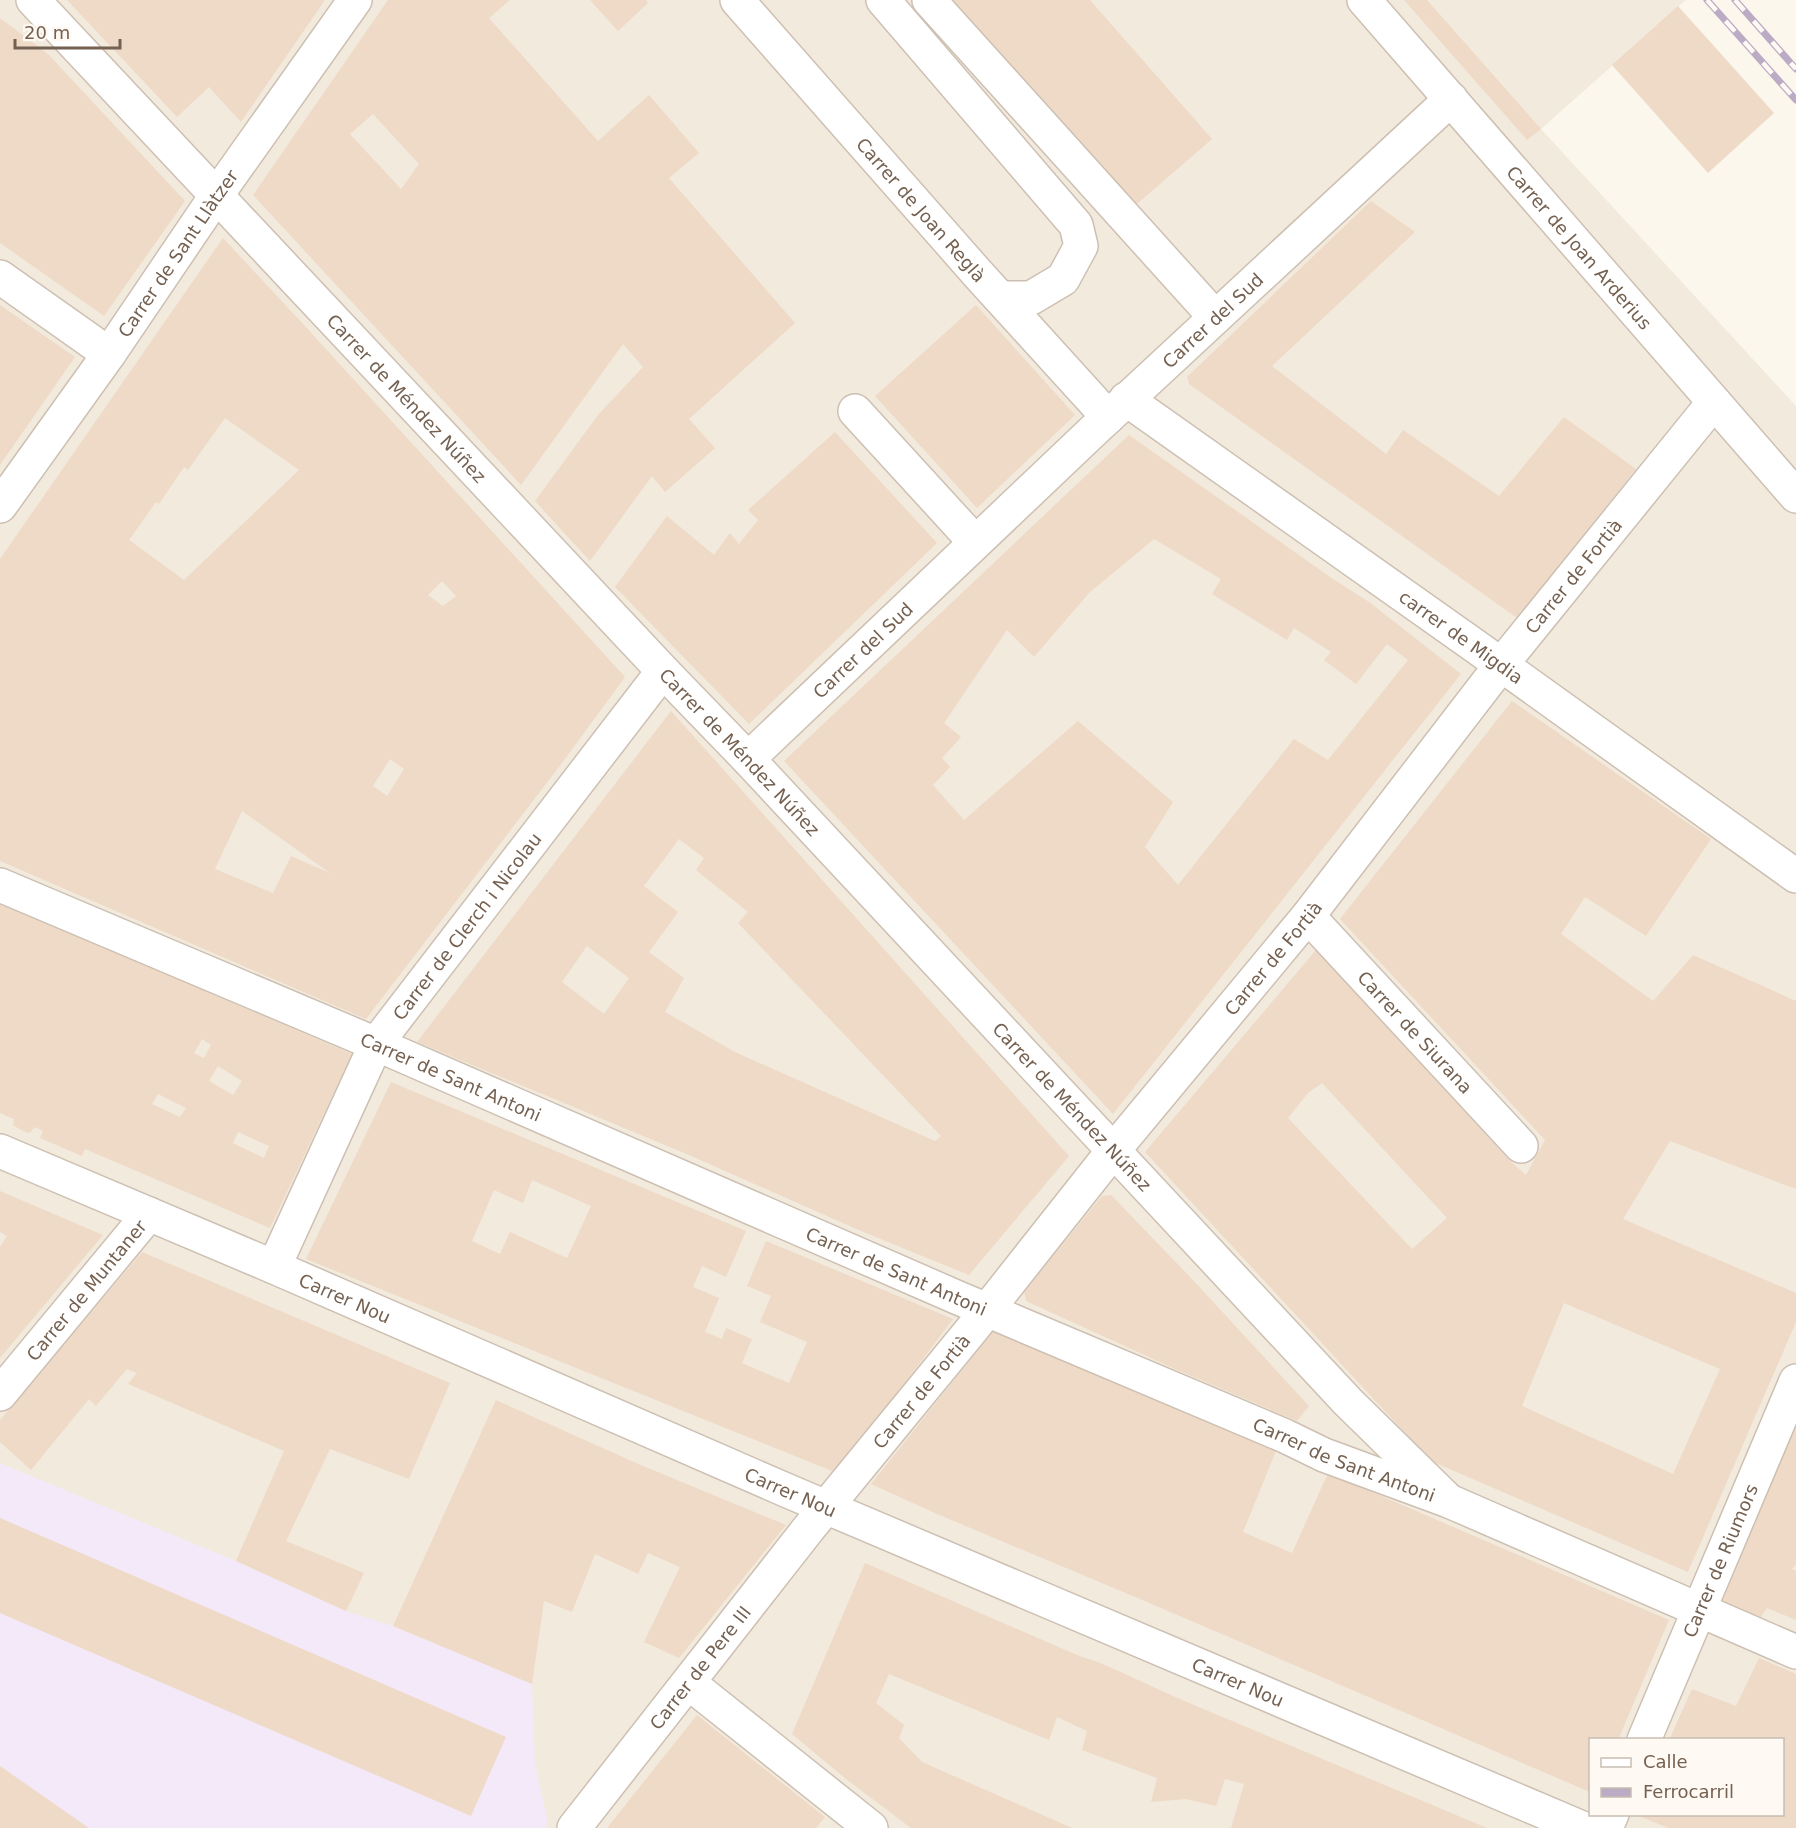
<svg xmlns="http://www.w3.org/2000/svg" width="1796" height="1828" font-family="'DejaVu Sans',sans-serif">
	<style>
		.residential { fill: #f2eadc; fill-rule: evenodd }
		.education { fill: #f4e9f8 }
		.building { fill: #eedac7; fill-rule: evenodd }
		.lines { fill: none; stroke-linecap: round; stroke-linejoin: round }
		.minor-casing { stroke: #cdc0b3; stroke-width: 36 }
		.minor { stroke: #fff; stroke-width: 33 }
		.rail-casing { stroke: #bbabc5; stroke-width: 7 }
		.rail { stroke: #fefaf3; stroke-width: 4.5; stroke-dasharray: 14; stroke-linecap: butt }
		.labels { text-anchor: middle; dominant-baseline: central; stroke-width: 6; stroke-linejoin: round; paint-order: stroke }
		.street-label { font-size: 18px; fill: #756151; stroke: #fefaf3 }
	</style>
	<rect width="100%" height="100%" fill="#fbf7ed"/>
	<!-- residential -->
	<path class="residential" d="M 0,0 L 1686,0 L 1541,129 L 1796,406 L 1796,1828 L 0,1828 ZM 1590,1740 L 1782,1740 L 1782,1814 L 1590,1814 Z"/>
	<!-- education -->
	<path class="education" d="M 0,1463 L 236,1561 L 346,1611 L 393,1626 L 532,1684 L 535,1763 L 548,1823 L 544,1828 L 0,1828 Z"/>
	<!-- building -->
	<path class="building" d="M 67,0 L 325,0 L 241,122 L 209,87 L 177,117 Z
		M 388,0 L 510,0 L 489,18 L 598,141 L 649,95 L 699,153 L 669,178 L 795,323 L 689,419 L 715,448 L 665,492 L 652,476 L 590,561 L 535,501 L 598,415 L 643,367 L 623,344 L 521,485 L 253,195 ZM 373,114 L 419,164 L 401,189 L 350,134 Z
		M 590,0 L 646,0 L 648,3 L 618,31 Z
		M 940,0 L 1090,0 L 1212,139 L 1130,210 Z
		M 1404,0 L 1427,0 L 1541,129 L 1527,140 Z
		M 1678,6 L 1774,113 L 1708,173 L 1612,65 Z
		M 0,18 L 48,54 L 185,201 L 104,316 L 0,243 Z
		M 1371,201 L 1415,232 L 1272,366 L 1386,454 L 1403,430 L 1499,496 L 1564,417 L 1636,469 L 1517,618 L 1189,384 L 1187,377 Z
		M 223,238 L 304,325 L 625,677 L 562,763 L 366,1019 L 0,861 L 0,559 ZM 225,418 L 299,470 L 184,580 L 129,540 L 156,502 L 159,504 L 184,467 L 188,470 ZM 442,581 L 456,596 L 443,606 L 428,595 ZM 390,759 L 404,769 L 387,796 L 373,786 ZM 242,811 L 330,873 L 291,856 L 273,893 L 215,869 Z
		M 0,305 L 75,357 L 0,465 Z
		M 976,305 L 1075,415 L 977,508 L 875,396 Z
		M 835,432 L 937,543 L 749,724 L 615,587 L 667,516 L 714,555 L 730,533 L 739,544 L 758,520 L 748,510 Z
		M 1129,435 L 1330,577 L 1369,602 L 1461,674 L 1113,1114 L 784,761 ZM 1154,539 L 1221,579 L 1212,594 L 1287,640 L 1294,628 L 1331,652 L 1324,660 L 1356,684 L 1387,644 L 1408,660 L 1328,760 L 1294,739 L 1178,885 L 1145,847 L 1173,802 L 1078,721 L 964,820 L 933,785 L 950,767 L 942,758 L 961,737 L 944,723 L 1007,630 L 1034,657 L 1089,593 Z
		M 1512,701 L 1711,839 L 1646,936 L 1585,897 L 1561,934 L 1653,1001 L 1693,955 L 1796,1001 L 1796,1189 L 1670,1141 L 1623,1219 L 1796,1293 L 1796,1322 L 1688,1572 L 1431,1461 L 1145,1152 L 1316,950 L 1511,1162 L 1526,1175 L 1545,1140 L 1340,919 ZM 1322,1083 L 1447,1218 L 1412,1249 L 1288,1118 L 1308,1093 ZM 1564,1303 L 1720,1369 L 1673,1474 L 1522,1406 Z
		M 671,711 L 1069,1156 L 969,1275 L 861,1231 L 689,1155 L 417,1042 ZM 679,839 L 704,858 L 696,870 L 748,912 L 738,923 L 941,1136 L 935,1141 L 735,1052 L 665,1012 L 684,978 L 649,952 L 678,912 L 644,886 ZM 587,946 L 629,978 L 604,1014 L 562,982 Z
		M 0,898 L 21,906 L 18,911 L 112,951 L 114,952 L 117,947 L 135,955 L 133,960 L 137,962 L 140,963 L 141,960 L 207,989 L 206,991 L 214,995 L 352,1054 L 270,1228 L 85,1149 L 82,1156 L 40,1138 L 43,1131 L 39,1129 L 34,1127 L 31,1132 L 28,1133 L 21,1130 L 13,1125 L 14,1119 L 0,1113 ZM 202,1039 L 211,1045 L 204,1058 L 194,1053 ZM 218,1066 L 242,1081 L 233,1095 L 209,1081 ZM 158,1094 L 186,1108 L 180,1117 L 152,1104 ZM 238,1132 L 269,1146 L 264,1158 L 233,1143 Z
		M 391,1082 L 746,1231 L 726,1277 L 702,1266 L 693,1287 L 719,1298 L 705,1332 L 722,1339 L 726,1328 L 752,1339 L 742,1363 L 758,1370 L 789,1383 L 807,1342 L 760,1322 L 771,1296 L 747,1286 L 766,1241 L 953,1319 L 837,1473 L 306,1259 ZM 532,1180 L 591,1206 L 567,1258 L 510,1232 L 500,1254 L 472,1241 L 494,1190 L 523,1203 Z
		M 0,1191 L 103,1235 L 0,1358 L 0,1247 L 7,1236 L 0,1232 Z
		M 1111,1195 L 1193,1280 L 1309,1406 L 1297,1421 L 1175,1369 L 1026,1301 L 1024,1291 L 1102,1196 Z
		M 142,1252 L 450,1383 L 409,1479 L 330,1449 L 286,1541 L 364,1573 L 346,1611 L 236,1561 L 284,1451 L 128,1384 L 137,1373 L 127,1369 L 96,1406 L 89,1399 L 31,1470 L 0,1442 L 0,1420 Z
		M 994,1330 L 1276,1451 L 1243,1532 L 1292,1553 L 1328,1473 L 1669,1620 L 1618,1740 L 1590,1740 L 1590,1792 L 1140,1599 L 937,1514 L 871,1484 Z
		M 496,1400 L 636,1463 L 786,1525 L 679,1658 L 644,1642 L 680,1567 L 648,1553 L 638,1574 L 595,1554 L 572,1612 L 544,1601 L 532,1684 L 393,1626 Z
		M 1796,1425 L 1796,1564 L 1792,1569 L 1796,1571 L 1796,1620 L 1767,1608 L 1758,1621 L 1721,1604 Z
		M 0,1518 L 506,1737 L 471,1816 L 0,1613 Z
		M 865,1563 L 1077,1655 L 1103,1664 L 1182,1700 L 1487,1828 L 1231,1828 L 1244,1784 L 1225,1779 L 1216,1806 L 1186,1799 L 1151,1802 L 1157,1778 L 1082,1750 L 1087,1731 L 1057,1717 L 1049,1740 L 889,1674 L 876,1703 L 904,1725 L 899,1738 L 922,1762 L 1072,1828 L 911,1828 L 846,1779 L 792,1734 Z
		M 1759,1658 L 1796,1674 L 1796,1828 L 1669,1828 L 1636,1815 L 1782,1814 L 1782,1740 L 1669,1740 L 1692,1689 L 1736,1706 Z
		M 697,1715 L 825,1817 L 816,1828 L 607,1828 Z
		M 0,1766 L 89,1828 L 0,1828 Z"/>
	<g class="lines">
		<!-- minor casing -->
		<g class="minor-casing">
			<g id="minor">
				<path id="s1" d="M 33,0 L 663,671 L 748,759 L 1348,1402 L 1449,1501"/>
				<path id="s2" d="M 737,0 L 978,274 L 1108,417"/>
				<path d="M 883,0 L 1076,225 L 1081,246 L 1063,279 L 1031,298 L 1000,298"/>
				<path d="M 929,0 L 1215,317"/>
				<path id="s3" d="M 1364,0 L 1796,496"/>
				<path d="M 0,277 L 109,354"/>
				<path id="s4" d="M 1126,399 L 1475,646 L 1796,876"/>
				<path d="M 855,411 L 975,542"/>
				<path id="s5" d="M 0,506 L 109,354 L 216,196 L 355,0"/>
				<path id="s6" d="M 748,759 L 1092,432 L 1451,99"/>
				<path id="s7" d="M 0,885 L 376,1044 L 956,1297 L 1285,1436 L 1324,1455 L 1449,1501 L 1796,1652"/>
				<path id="s8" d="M 1308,916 L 1521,1146"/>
				<path id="s9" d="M 0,1151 L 274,1267 L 788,1491 L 1582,1828"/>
				<path id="s10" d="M 274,1267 L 376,1044 L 663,671"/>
				<path id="s11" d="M 0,1394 L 149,1214"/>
				<path d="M 689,1683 L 871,1828"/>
				<path id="s12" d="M 1644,1740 L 1796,1381"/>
				<path id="s13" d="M 574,1828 L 809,1528 L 973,1328 L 1113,1151 L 1308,916 L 1501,665 L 1714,402"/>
				<path d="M 1606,1828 L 1612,1814"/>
			</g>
		</g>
		<!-- minor -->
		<use href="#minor" class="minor"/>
		<!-- rail casing -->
		<g class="rail-casing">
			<path id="rail" d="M 1707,0 L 1796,100
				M 1735,0 L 1796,69"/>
		</g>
		<!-- rail -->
		<use href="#rail" class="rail"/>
	</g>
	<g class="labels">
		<!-- street labels -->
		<g class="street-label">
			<text stroke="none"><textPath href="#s2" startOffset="279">Carrer de Joan Reglà</textPath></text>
			<text stroke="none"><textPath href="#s3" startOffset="328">Carrer de Joan Arderius</textPath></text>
			<text stroke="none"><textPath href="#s5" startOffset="309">Carrer de Sant Llàtzer</textPath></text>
			<text stroke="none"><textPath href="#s6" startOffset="639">Carrer del Sud</textPath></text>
			<text stroke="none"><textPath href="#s1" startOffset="546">Carrer de Méndez Núñez</textPath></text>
			<text stroke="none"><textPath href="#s13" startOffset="1602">Carrer de Fortià</textPath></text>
			<text stroke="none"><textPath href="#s4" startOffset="411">carrer de Migdia</textPath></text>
			<text stroke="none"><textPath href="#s6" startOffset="158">Carrer del Sud</textPath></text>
			<text stroke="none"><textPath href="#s1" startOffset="1032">Carrer de Méndez Núñez</textPath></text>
			<text stroke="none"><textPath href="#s10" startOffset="394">Carrer de Clerch i Nicolau</textPath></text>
			<text stroke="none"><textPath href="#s13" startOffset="1116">Carrer de Fortià</textPath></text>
			<text stroke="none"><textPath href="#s8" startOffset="158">Carrer de Siurana</textPath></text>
			<text stroke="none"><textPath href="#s7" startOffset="490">Carrer de Sant Antoni</textPath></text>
			<text stroke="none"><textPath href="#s1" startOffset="1518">Carrer de Méndez Núñez</textPath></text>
			<text stroke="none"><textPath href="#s7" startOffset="976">Carrer de Sant Antoni</textPath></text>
			<text stroke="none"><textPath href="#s11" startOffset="135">Carrer de Muntaner</textPath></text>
			<text stroke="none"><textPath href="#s9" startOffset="375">Carrer Nou</textPath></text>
			<text stroke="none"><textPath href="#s13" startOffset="558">Carrer de Fortià</textPath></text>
			<text stroke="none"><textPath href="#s7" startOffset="1462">Carrer de Sant Antoni</textPath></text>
			<text stroke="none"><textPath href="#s9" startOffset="861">Carrer Nou</textPath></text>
			<text stroke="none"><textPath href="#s12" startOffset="195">Carrer de Riumors</textPath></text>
			<text stroke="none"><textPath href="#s13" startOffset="204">Carrer de Pere III</textPath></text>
			<text stroke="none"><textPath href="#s9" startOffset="1347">Carrer Nou</textPath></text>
		</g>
	</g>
	<!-- legend -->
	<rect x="1589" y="1738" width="195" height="78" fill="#fefaf3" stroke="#c7bdb2" stroke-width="1.5"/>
	<rect x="1601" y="1758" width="30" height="9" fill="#ffffff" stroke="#c7bdb2" stroke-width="1.5"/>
	<text x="1643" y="1768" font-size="18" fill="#756151">Calle</text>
	<rect x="1601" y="1788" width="30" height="9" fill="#bbabc5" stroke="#c7bdb2" stroke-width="1.5"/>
	<text x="1643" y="1798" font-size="18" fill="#756151">Ferrocarril</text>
	<!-- scale -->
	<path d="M15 39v9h105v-9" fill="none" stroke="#756151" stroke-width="3"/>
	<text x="24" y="39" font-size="18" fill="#756151" stroke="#fefaf3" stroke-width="4.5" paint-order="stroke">20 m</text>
</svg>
